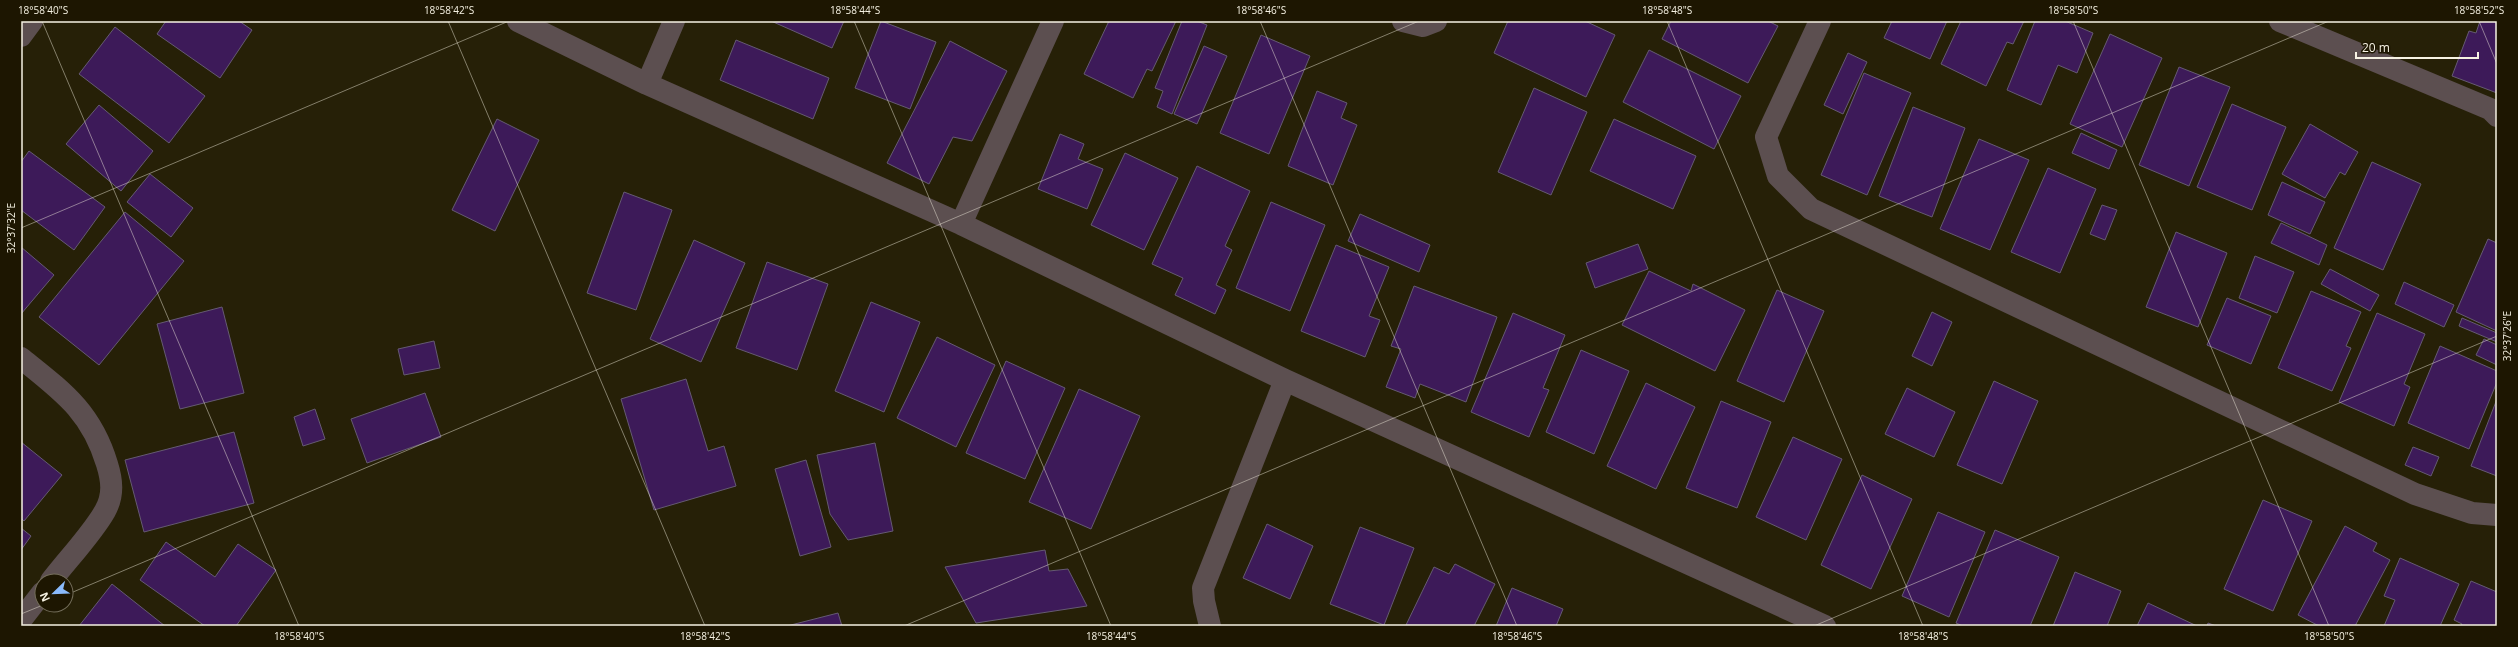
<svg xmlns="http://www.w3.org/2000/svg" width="2518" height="647" font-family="'Open Sans',sans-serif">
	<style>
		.building { fill: #3d1a59; stroke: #655a72 }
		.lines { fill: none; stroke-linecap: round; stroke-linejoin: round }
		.minor { stroke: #5c4f50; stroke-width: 22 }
		.ticks { fill: none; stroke: #f6f2e3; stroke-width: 1; stroke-opacity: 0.45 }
		.neatline { fill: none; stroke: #f6f2e3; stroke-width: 1.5 }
		.ticks-label { font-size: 10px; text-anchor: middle; fill: #f6f2e3 }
	</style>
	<rect width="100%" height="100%" fill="#262007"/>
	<!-- building -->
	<path class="building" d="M 166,21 L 239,21 L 252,30 L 220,78 L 157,34 Z
		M 771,21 L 844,21 L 832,48 Z
		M 881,21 L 936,42 L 910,109 L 855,88 Z
		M 1109,21 L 1176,21 L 1152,71 L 1147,69 L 1133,98 L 1084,74 Z
		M 1182,21 L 1197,21 L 1207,25 L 1172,114 L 1157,107 L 1163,91 L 1155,88 Z
		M 1508,21 L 1585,21 L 1615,35 L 1586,97 L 1494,53 Z
		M 1671,21 L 1768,21 L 1778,26 L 1748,83 L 1662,39 Z
		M 1892,21 L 1947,21 L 1930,59 L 1884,38 Z
		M 1961,21 L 2024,21 L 2013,44 L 2007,42 L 1986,86 L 1941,64 Z
		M 2035,21 L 2065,21 L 2093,33 L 2077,73 L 2058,65 L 2041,105 L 2007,90 Z
		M 2480,21 L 2497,21 L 2497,93 L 2452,76 L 2469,31 L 2476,33 Z
		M 115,27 L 205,96 L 169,143 L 79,74 Z
		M 2110,34 L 2162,58 L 2122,147 L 2070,124 Z
		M 1261,35 L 1310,56 L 1269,154 L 1220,133 Z
		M 736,40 L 829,78 L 813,119 L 720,80 Z
		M 950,41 L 1007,71 L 972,141 L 953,137 L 929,184 L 887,163 Z
		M 1204,46 L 1227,56 L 1197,124 L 1174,114 Z
		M 1649,50 L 1741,96 L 1714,149 L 1623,102 Z
		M 1848,53 L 1867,62 L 1843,114 L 1824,105 Z
		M 2179,67 L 2230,87 L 2189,186 L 2139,165 Z
		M 1864,73 L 1911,93 L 1867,195 L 1821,175 Z
		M 1534,88 L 1587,112 L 1551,195 L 1498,172 Z
		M 1317,91 L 1347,103 L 1341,118 L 1357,125 L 1333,185 L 1288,166 Z
		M 2232,104 L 2286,127 L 2252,210 L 2197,187 Z
		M 99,105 L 153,151 L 121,191 L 66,144 Z
		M 1913,107 L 1965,128 L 1932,217 L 1879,196 Z
		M 497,119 L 539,140 L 495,231 L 452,210 Z
		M 1614,119 L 1696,156 L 1673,209 L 1590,171 Z
		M 2310,124 L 2358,152 L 2345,175 L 2340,172 L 2325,198 L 2282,174 Z
		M 2081,133 L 2117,150 L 2109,169 L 2072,153 Z
		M 1060,134 L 1084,144 L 1078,159 L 1103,169 L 1087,209 L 1038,189 Z
		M 1979,139 L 2029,160 L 1990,250 L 1940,229 Z
		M 29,151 L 105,207 L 74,250 L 21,210 L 21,162 Z
		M 1125,153 L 1178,178 L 1144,250 L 1091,225 Z
		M 2372,162 L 2421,184 L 2383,270 L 2334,248 Z
		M 1197,166 L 1250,191 L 1225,246 L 1232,250 L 1216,285 L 1226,290 L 1215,314 L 1175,295 L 1183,278 L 1152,264 Z
		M 2048,168 L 2096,189 L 2060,273 L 2011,252 Z
		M 150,174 L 193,208 L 171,237 L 127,202 Z
		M 2282,182 L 2325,202 L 2310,234 L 2268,215 Z
		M 624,192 L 672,210 L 636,310 L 587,293 Z
		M 1271,202 L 1325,225 L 1290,311 L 1236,288 Z
		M 2102,205 L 2117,210 L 2105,240 L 2090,234 Z
		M 125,212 L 184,261 L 99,365 L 39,317 Z
		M 1360,214 L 1430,245 L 1419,272 L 1348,241 Z
		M 2281,223 L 2327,245 L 2319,265 L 2271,243 Z
		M 2176,232 L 2227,253 L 2198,327 L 2146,307 Z
		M 2488,239 L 2497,243 L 2497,331 L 2456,312 Z
		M 694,240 L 745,263 L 701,362 L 650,339 Z
		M 1638,244 L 1648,269 L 1595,288 L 1586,263 Z
		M 1336,245 L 1389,267 L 1369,316 L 1380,320 L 1365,357 L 1301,331 Z
		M 21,247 L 54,275 L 21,314 Z
		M 2255,256 L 2294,272 L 2277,313 L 2239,298 Z
		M 767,262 L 828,284 L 797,370 L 736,348 Z
		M 2330,269 L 2379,295 L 2370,311 L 2321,284 Z
		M 1649,271 L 1691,291 L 1693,284 L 1745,310 L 1715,371 L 1622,325 Z
		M 2404,282 L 2454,305 L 2444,327 L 2395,304 Z
		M 1414,286 L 1497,317 L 1466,402 L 1420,384 L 1415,398 L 1386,387 L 1401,349 L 1391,346 Z
		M 1777,290 L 1824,311 L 1784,402 L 1737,381 Z
		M 2311,291 L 2361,312 L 2346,346 L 2351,348 L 2332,391 L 2278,368 Z
		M 2227,298 L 2271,316 L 2251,364 L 2207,345 Z
		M 871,302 L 920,322 L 884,412 L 835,391 Z
		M 222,307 L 244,393 L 180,409 L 157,324 Z
		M 1932,312 L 1952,322 L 1932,366 L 1912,356 Z
		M 1513,313 L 1565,335 L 1543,388 L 1549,390 L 1529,437 L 1471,412 Z
		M 2377,313 L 2425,334 L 2404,384 L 2410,387 L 2394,426 L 2339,402 Z
		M 2462,318 L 2497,333 L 2497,342 L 2459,326 Z
		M 937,337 L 995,365 L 956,447 L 897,418 Z
		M 2484,339 L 2497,345 L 2497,365 L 2476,355 Z
		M 434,341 L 440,368 L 404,375 L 398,349 Z
		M 2440,346 L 2497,371 L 2497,382 L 2469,449 L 2408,423 Z
		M 1581,350 L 1629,371 L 1594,454 L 1546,432 Z
		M 1006,361 L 1065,388 L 1025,479 L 966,453 Z
		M 686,379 L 708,451 L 724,446 L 736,486 L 654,510 L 621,399 Z
		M 1994,381 L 2038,401 L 2002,484 L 1957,465 Z
		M 1646,383 L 1695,407 L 1656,489 L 1607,466 Z
		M 1907,388 L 1955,412 L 1934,457 L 1885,434 Z
		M 1079,389 L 1140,416 L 1091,529 L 1029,502 Z
		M 425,393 L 441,437 L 367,463 L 351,419 Z
		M 2497,399 L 2497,476 L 2471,466 Z
		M 1721,401 L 1771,422 L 1737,508 L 1686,488 Z
		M 315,409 L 325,439 L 303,446 L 294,417 Z
		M 234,432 L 254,503 L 144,532 L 125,460 Z
		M 1793,437 L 1842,459 L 1806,540 L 1756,517 Z
		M 21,442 L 62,475 L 24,521 L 21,518 Z
		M 875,443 L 893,531 L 848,540 L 830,514 L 817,455 Z
		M 2413,447 L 2439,457 L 2431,476 L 2405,465 Z
		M 806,460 L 831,547 L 800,556 L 775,469 Z
		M 1862,475 L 1912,499 L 1871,589 L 1821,565 Z
		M 2263,500 L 2312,521 L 2273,611 L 2224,589 Z
		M 1938,512 L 1985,532 L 1949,617 L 1902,596 Z
		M 1267,524 L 1313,546 L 1290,599 L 1243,578 Z
		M 2345,526 L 2377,543 L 2373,551 L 2390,560 L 2355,626 L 2319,626 L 2298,615 Z
		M 1360,527 L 1414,548 L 1384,625 L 1330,604 Z
		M 21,528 L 31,536 L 21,550 Z
		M 1995,530 L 2059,557 L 2030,626 L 1963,626 L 1956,623 Z
		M 166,542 L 215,577 L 238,544 L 276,570 L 236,626 L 205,626 L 140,580 Z
		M 1045,550 L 1049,571 L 1068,569 L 1087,606 L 976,623 L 945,567 Z
		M 2400,558 L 2459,584 L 2440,626 L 2384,626 L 2395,600 L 2384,596 Z
		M 1455,564 L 1495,584 L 1474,626 L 1406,625 L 1434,567 L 1449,574 Z
		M 2075,572 L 2121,591 L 2107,626 L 2053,626 Z
		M 2471,581 L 2497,592 L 2497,626 L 2461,626 L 2462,624 L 2454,620 Z
		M 112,584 L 165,626 L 79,626 Z
		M 1512,588 L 1563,609 L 1556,626 L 1496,626 Z
		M 2148,603 L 2197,626 L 2137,626 Z
		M 838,613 L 842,626 L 787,626 Z
		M 2208,623 L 2216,626 L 2207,626 Z"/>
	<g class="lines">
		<!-- minor -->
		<path class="minor" d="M 518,21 L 647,84 L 961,224 L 1285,380 L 1825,626
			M 1403,21 L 1423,26 L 1436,21
			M 1820,21 L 1766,137 L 1778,176 L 1811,209 L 2415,494 L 2472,513 L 2497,515
			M 2280,21 L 2490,109 L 2497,116
			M 21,36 L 32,21
			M 647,84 L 674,21
			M 961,224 L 1053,21
			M 21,358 C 62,391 91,411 107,464 C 112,480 114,495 105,511 C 92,534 67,560 51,581
			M 21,620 L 42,593
			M 1210,626 L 1204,601 L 1203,588 L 1285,380"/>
	</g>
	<!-- ticks -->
	<path class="ticks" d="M 42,21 L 299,626M 448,21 L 705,626M 854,21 L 1111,626M 1260,21 L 1517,626M 1667,21 L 1923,626M 2073,21 L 2329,626M 2479,21 L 2497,64M 21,228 L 509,21M 66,595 L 1419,21M 21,614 L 43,605M 904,626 L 2329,21M 1814,626 L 2497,336"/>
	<!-- border -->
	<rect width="2518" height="647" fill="none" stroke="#1d1601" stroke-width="44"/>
	<!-- north arrow -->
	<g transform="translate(54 593) rotate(247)"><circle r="19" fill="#1d1601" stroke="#746e5b"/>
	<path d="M0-3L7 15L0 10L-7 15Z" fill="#8abafc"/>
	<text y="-6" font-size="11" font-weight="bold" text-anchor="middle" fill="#f6f2e3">N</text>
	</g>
	<!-- scale -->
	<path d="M2356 52v6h122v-6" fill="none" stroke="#f6f2e3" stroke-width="2"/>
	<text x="2362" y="52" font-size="12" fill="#f6f2e3" stroke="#1d1601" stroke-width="3" paint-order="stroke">20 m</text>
	<rect x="22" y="22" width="2474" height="603" class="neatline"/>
	<g class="ticks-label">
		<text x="43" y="14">18°58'40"S</text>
		<text x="449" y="14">18°58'42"S</text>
		<text x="855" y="14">18°58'44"S</text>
		<text x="1261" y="14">18°58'46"S</text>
		<text x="1667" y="14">18°58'48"S</text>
		<text x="2073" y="14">18°58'50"S</text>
		<text x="2479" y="14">18°58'52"S</text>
		<text transform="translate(11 228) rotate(-90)" y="4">32°37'32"E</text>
		<text transform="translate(2507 336) rotate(-90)" y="4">32°37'26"E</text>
		<text x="299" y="640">18°58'40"S</text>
		<text x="705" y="640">18°58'42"S</text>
		<text x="1111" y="640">18°58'44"S</text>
		<text x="1517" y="640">18°58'46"S</text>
		<text x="1923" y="640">18°58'48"S</text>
		<text x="2329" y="640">18°58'50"S</text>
	</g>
</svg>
